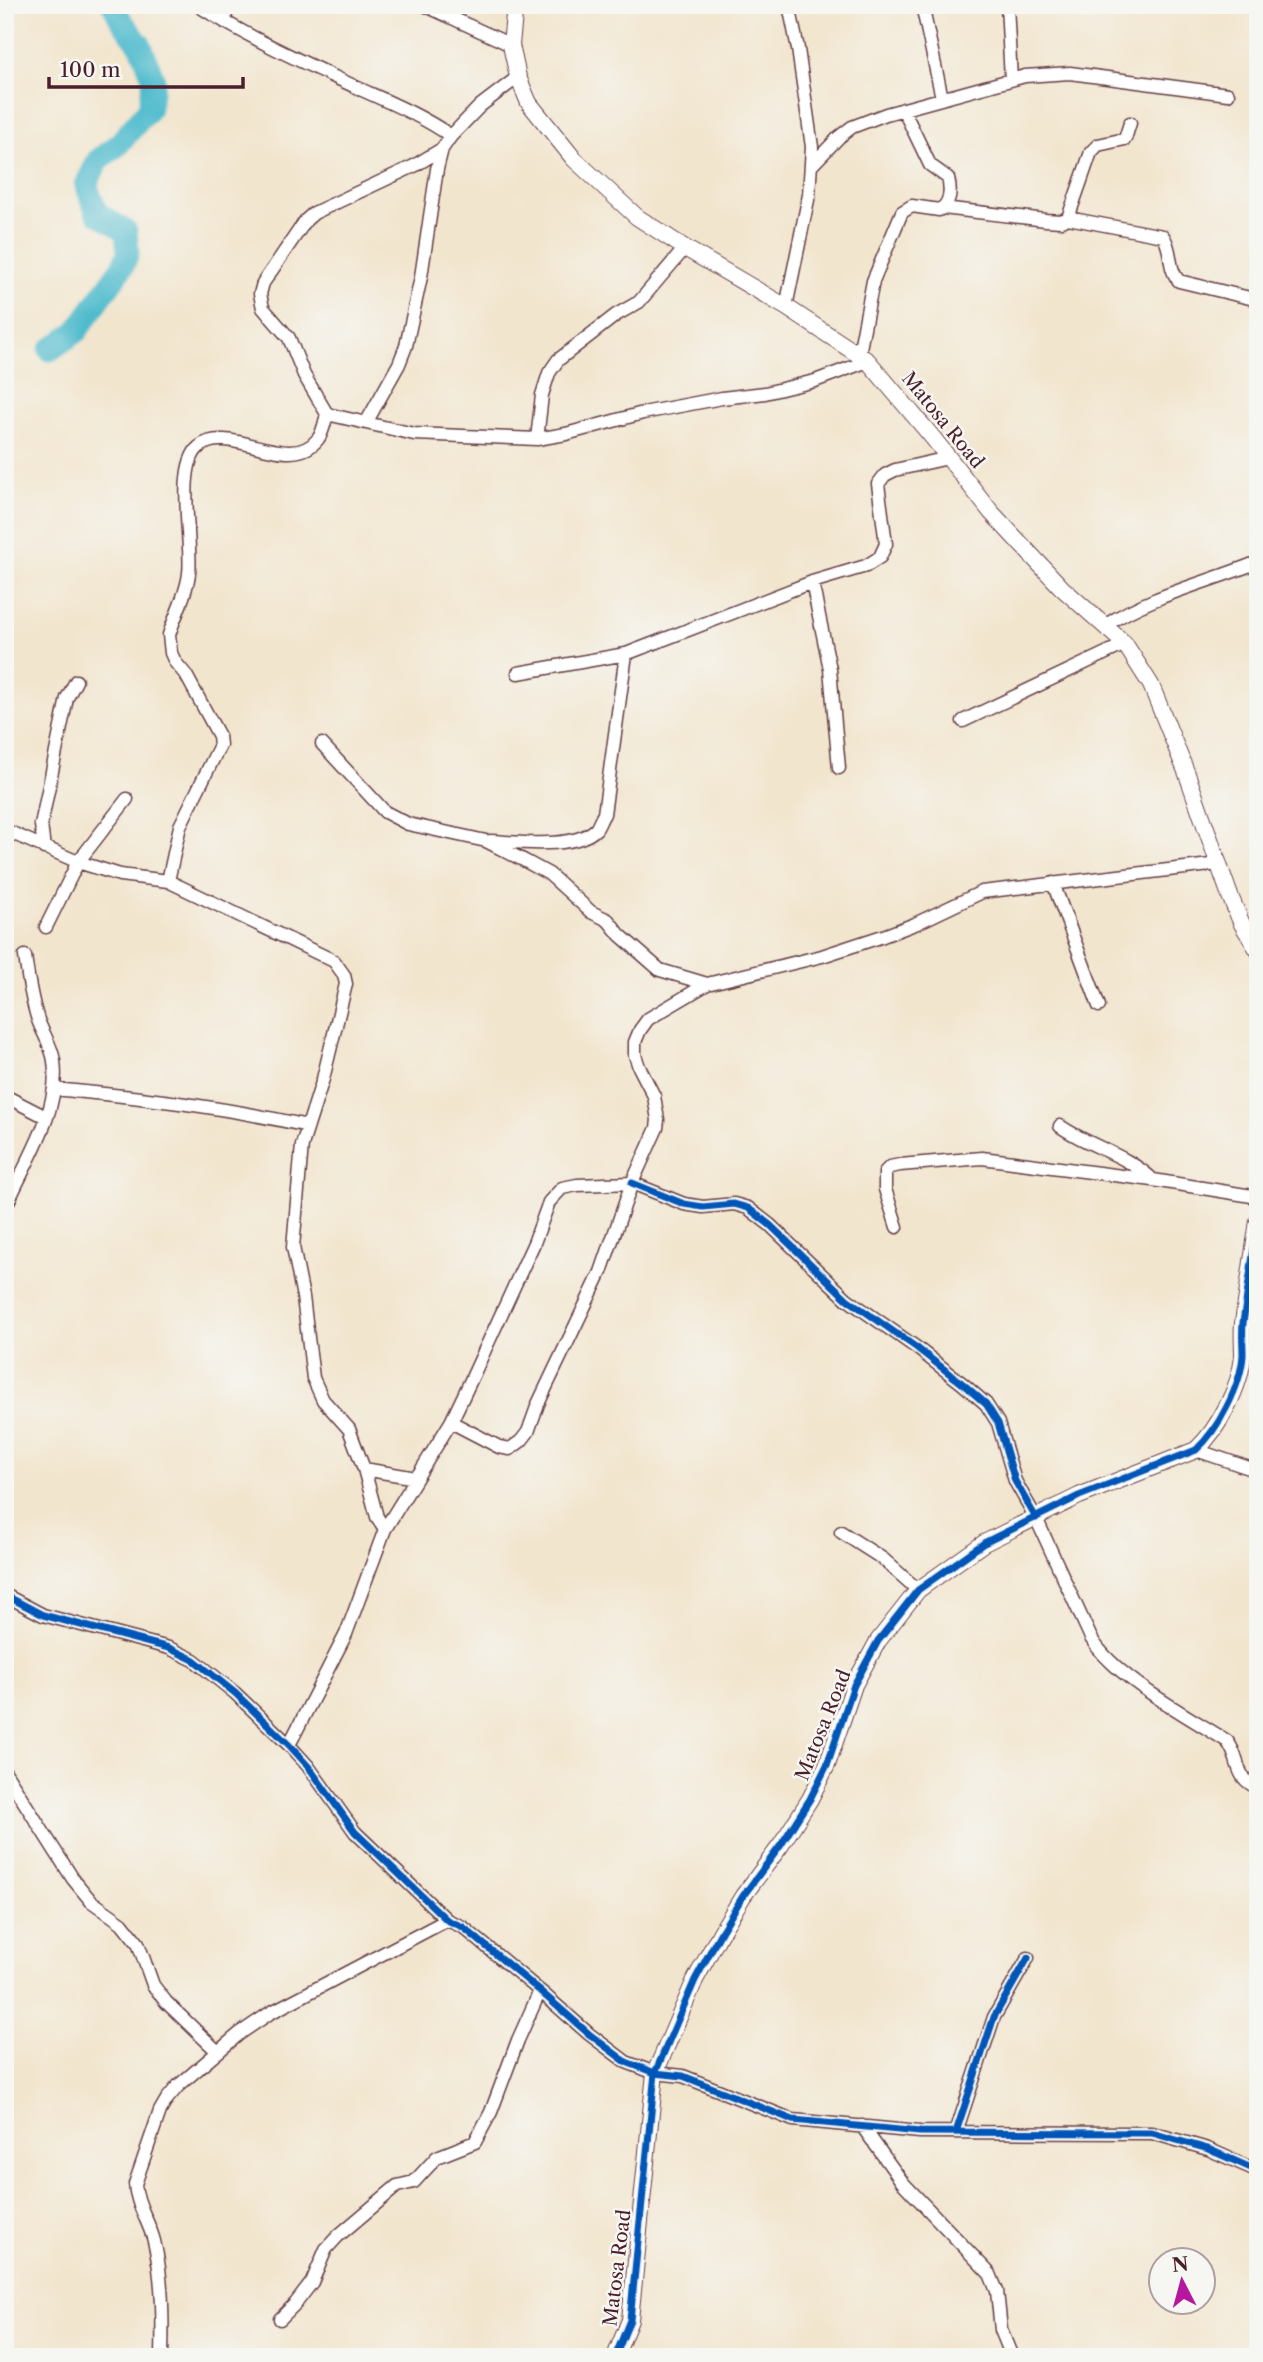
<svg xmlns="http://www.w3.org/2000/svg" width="1263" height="2362" font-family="'Libre Caslon Text',serif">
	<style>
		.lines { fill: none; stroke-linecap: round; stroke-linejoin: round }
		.river { stroke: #50bbcd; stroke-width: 23 }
		.minor-casing { stroke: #633d43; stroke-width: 15 }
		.tertiary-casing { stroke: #633d43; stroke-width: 18 }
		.minor { stroke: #fff; stroke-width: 12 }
		.tertiary { stroke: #fff; stroke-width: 16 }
		.cycleway-casing { stroke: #f6f6f2; stroke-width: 11 }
		.cycleway { stroke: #0057b8; stroke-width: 7 }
		.labels { text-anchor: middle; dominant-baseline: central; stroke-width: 5; stroke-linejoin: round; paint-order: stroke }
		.street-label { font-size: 19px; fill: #4a1f2b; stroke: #f6f6f2 }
	</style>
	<rect width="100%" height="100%" fill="#f6f6f2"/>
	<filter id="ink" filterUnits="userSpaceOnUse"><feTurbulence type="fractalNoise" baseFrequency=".0143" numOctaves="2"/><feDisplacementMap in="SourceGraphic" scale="14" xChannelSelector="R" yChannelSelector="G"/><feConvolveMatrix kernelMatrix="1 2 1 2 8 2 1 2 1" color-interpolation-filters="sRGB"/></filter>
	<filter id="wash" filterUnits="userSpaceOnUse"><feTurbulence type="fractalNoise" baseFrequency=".00686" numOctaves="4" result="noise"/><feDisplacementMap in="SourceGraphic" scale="28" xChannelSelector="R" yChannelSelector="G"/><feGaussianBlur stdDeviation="1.57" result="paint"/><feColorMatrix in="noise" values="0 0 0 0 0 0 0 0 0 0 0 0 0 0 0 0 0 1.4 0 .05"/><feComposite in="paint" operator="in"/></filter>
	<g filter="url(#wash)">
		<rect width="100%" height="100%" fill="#f2e5ce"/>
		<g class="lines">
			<!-- river -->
			<path class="river" d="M 50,350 L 76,332 L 123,266 L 128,253 L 126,231 L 97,213 L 86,185 L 98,160 L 117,146 L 149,109 L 154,80 L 141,46 L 121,20 L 113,5"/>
		</g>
	</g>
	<g filter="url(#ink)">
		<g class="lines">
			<!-- minor casing -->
			<g class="minor-casing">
				<path id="minor" d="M 197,5 C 249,38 305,63 360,89 C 391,103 422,116 451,136
					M 424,5 L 511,45
					M 922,5 L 942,98
					M 1007,5 L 1011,80
					M 225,22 L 227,5
					M 442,149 L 414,166 L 314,213 L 306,220 L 263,283 L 260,294 L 263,308 L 289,338 L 304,375 L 327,414 L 414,434 L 537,439 L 566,434 L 643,413 L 722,398 L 765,393 L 815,381 L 868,361
					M 812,165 L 839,137 L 852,127 L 886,114 L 1025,76 L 1070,73 L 1228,94
					M 943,208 L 1046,220 L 1061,221 L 1068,218 L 1091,152 L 1098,145 L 1125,139 L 1130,123
					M 1068,218 L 1163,236 C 1173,250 1167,268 1179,281 L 1258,300
					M 786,307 L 809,195 L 812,147 L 798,49 L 789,5
					M 859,354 L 873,281 L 902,212 L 912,206 L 939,210 C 951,204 951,190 948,178 L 930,165 L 903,109
					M 366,423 L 399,364 L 406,346 L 421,277 L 437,169 L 442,149 L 451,136 L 480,106 L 518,77
					M 537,439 L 542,395 L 549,373 L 558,360 L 616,315 L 639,302 L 685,248
					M 812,582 L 830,669 L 839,768
					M 1106,625 C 1151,595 1207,583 1258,562
					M 518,673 L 626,654 L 812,582 L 866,566 L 880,557 L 886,544 L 878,484 L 885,475 L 895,470 L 948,458
					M 963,721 L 1125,644
					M 322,744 L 385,812 L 408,824 L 486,841 L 525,861 L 549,874 L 591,912 L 608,920 L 620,935 L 660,970 L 707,984
					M 5,830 L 78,862 L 120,875 L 168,881 L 334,961 L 344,975 L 346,984 L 323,1079 L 302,1145 L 293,1247 L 303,1297 L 313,1378 L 323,1400 L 349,1429 L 364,1469 L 416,1478
					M 490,841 C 518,842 574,850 596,829 C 599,825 601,818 604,814 L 626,654
					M 44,848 L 41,825 L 67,698 L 76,681
					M 168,881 L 180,826 L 220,745 L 219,736 L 186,675 L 175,662 L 171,653 L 169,635 C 175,615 187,594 189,573 C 193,546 175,467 199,447 C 229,422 290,475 318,439 C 323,433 325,421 327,414
					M 1053,883 L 1099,1006
					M 46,927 L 78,862 L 127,799
					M 54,1089 C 140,1097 224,1107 308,1126
					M 5,1096 L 46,1117
					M 1060,1126 C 1090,1147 1126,1154 1153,1180
					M 5,1209 C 24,1163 61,1113 54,1061 C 52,1046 43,1034 38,1020 C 31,999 28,978 25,956
					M 897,1227 L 885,1189 L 885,1172 L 890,1167 L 900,1165 L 982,1158 L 1153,1180 L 1258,1197
					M 451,1422 L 499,1447 L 510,1449 L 521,1441 L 528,1432 L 538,1404 L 601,1272 L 632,1183 L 657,1128 L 658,1120 L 654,1096 L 639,1067 L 635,1055 L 635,1042 L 640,1030 L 648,1019 L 707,984 L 822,956 L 883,936 L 915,924 L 982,892 L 1219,864
					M 1196,1450 L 1258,1471
					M 364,1469 L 377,1517 L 385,1529
					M 841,1532 L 883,1559 L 918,1590
					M 5,1595 L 43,1615 L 169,1648 L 194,1660 L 235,1693 L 289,1745 L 308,1766 L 355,1832 L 447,1920 L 463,1927 L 540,1991 L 589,2034 L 626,2062 L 655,2073 L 683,2076 L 793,2120 L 920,2132 L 1152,2133 L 1208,2149 L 1258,2171
					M 289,1745 L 346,1634 L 385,1529 L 451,1422 L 471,1380 L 534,1243 L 549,1202 L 562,1188 L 577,1185 L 632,1183 L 684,1204 L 703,1207 L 734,1204 L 748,1208 L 770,1225 L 847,1299 L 917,1348 L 963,1384 L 986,1404 L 998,1423 L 1015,1481 L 1036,1518 L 1091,1638 C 1114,1677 1188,1716 1227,1741 C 1242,1760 1232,1776 1258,1788
					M 5,1772 L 73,1879 L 91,1901 L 122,1923 L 138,1943 L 153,1985 L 166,2002 L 218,2052
					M 862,2126 L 903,2183 L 990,2274 L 997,2291 L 1001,2330 L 1012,2357
					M 956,2132 L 994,2017 L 1028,1958
					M 280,2319 L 296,2303 L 312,2282 L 326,2249 L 338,2236 L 397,2186 L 414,2182 L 437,2157 L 475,2142 L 491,2112 L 518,2040 L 540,1991
					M 162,2357 C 163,2319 163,2278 154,2241 C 149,2221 136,2204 135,2184 L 160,2111 L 167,2099 L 178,2086 L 239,2034 L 270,2013 L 447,1920"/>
			</g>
			<!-- tertiary casing -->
			<g class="tertiary-casing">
				<path id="tertiary" d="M 515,5 L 511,45 L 518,77 L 529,103 L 574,159 L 637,217 L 685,248 L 786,307 L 868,361 L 933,438 L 991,512 L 1062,588 L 1125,644 L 1151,685 L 1187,774 L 1230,896 L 1242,924 L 1258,950
					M 615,2357 L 630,2320 L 655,2073 L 695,1980 L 721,1932 L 743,1896 L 781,1845 L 810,1799 L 827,1765 L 854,1685 L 878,1641 L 918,1590 L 984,1543 L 1079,1496 L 1196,1450 C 1218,1430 1241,1386 1243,1355 C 1243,1344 1242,1334 1243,1323 C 1248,1289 1253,1255 1258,1221"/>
			</g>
			<!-- minor -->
			<use href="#minor" class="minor"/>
			<!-- tertiary -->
			<use href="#tertiary" class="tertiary"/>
			<!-- cycleway casing -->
			<g class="cycleway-casing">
				<path id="cycleway" d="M 632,1183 L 684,1204 L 703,1207 L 734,1204 L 748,1208 L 770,1225 L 847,1299 L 917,1348 L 963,1384 L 986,1404 L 998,1423 L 1015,1481 L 1036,1518
					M 5,1595 L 43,1615 L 169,1648 L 194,1660 L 235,1693 L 289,1745 L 308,1766 L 355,1832 L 447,1920 L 463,1927 L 540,1991 L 589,2034 L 626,2062 L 655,2073 L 683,2076 L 793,2120 L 920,2132 L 1152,2133 L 1208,2149 L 1258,2171
					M 956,2132 L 994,2017 L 1028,1958
					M 615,2357 L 630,2320 L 655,2073 L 695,1980 L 721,1932 L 743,1896 L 781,1845 L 810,1799 L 827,1765 L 854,1685 L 878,1641 L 918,1590 L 984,1543 L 1079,1496 L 1196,1450 C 1218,1430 1241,1386 1243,1355 C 1243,1344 1242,1334 1243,1323 C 1248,1289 1253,1255 1258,1221"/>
			</g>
			<!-- cycleway -->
			<use href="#cycleway" class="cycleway"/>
		</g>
	</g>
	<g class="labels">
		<!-- street labels -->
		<g class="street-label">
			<text transform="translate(943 420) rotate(51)">Matosa Road</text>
			<text transform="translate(823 1725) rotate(-68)">Matosa Road</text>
			<text transform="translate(617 2268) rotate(-83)">Matosa Road</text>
		</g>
	</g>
	<!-- margin -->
	<rect width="1263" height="2362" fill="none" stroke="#f6f6f2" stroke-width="28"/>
	<!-- north arrow -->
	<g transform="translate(1182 2281) rotate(354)"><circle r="33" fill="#f6f6f2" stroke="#b1a0a2" stroke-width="2"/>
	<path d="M0-5L12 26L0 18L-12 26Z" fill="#b5179e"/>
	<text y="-10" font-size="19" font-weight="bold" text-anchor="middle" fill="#4a1f2b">N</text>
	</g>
	<!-- scale -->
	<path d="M49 77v10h194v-10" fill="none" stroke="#4a1f2b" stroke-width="3.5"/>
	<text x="60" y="77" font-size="21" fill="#4a1f2b" stroke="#f6f6f2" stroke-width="5" paint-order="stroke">100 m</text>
</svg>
